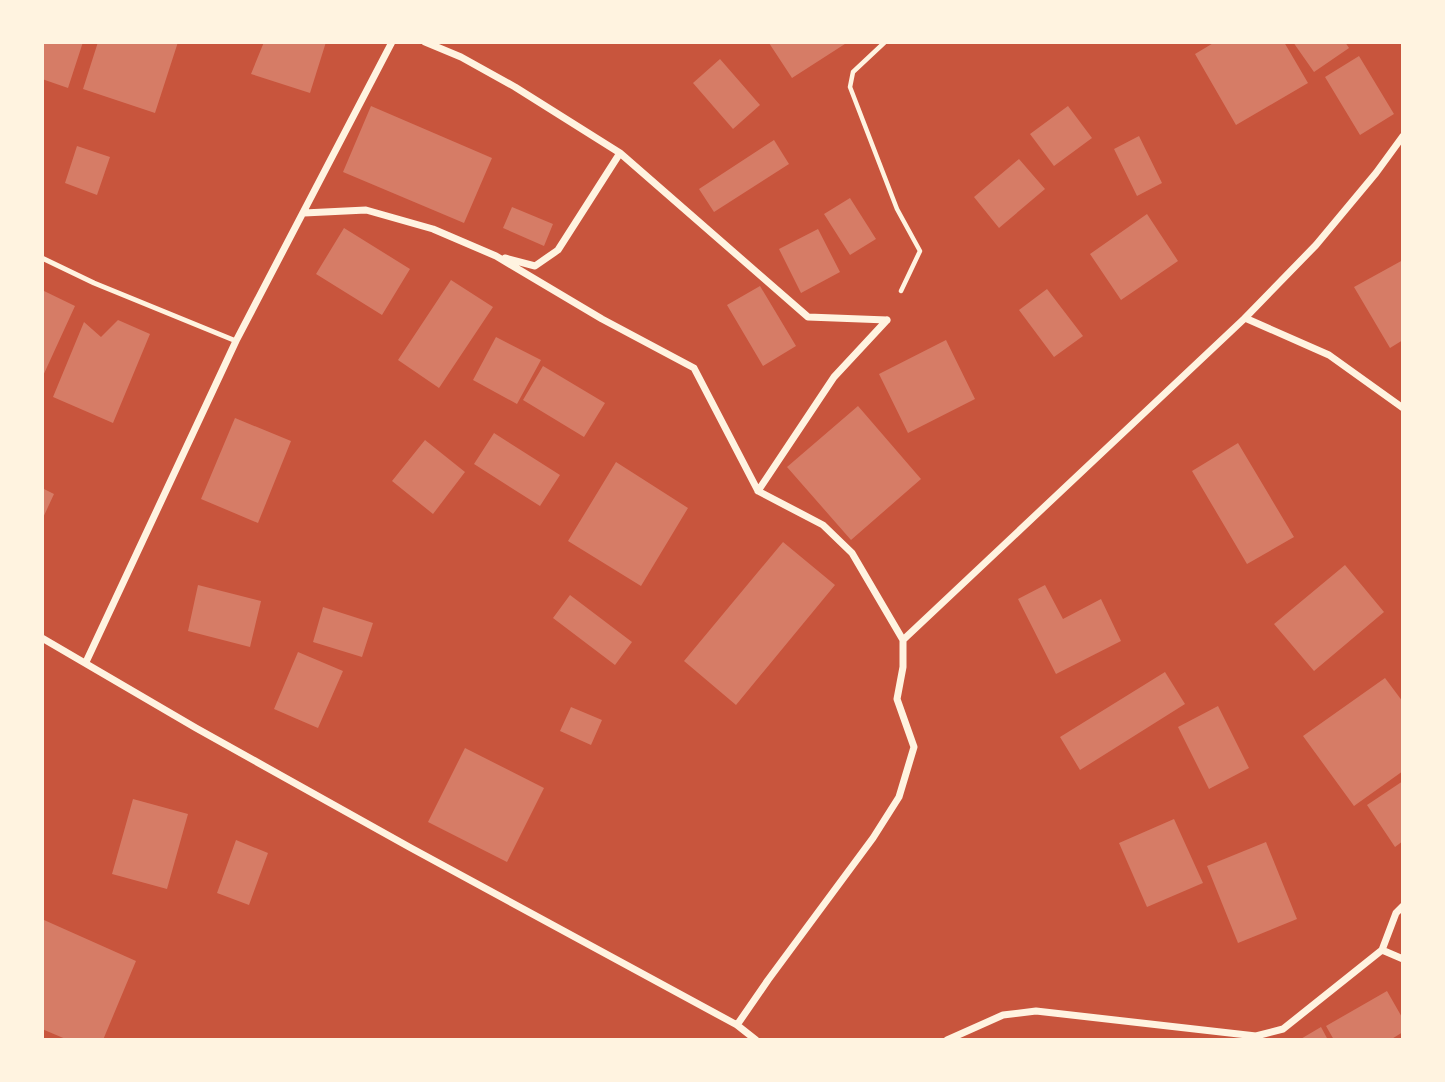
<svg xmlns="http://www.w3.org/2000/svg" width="1445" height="1082" font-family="'Titillium Web',sans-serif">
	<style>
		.building { fill: #d67c66 }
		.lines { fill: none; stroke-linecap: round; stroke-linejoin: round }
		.path { stroke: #fff3e0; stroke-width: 4.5 }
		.service { stroke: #fff3e0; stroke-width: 5 }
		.minor { stroke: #fff3e0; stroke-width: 7 }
	</style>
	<rect width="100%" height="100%" fill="#c8553d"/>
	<!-- building -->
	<path class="building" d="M 42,42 L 83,42 L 68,88 L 42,79 Z
		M 98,42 L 178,42 L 155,113 L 83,89 Z
		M 264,42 L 326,42 L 310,93 L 251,74 Z
		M 771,42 L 848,42 L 792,78 L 769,43 Z
		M 1215,42 L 1284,42 L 1308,83 L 1236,125 L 1195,54 Z
		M 1293,42 L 1345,42 L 1349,48 L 1314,72 Z
		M 1359,56 L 1394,114 L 1360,135 L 1325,77 Z
		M 720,59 L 760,105 L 733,129 L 693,83 Z
		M 371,106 L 492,158 L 464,223 L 343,172 Z
		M 1068,106 L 1092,138 L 1054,166 L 1030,134 Z
		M 1139,136 L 1162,183 L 1137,196 L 1114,149 Z
		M 774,140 L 789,164 L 714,212 L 699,189 Z
		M 77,146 L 110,157 L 97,195 L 65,183 Z
		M 1019,159 L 1045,189 L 999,228 L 974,197 Z
		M 850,198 L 876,239 L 850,255 L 824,214 Z
		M 512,207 L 553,224 L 544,246 L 503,228 Z
		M 1147,214 L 1178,261 L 1121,300 L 1090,254 Z
		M 344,228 L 410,269 L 382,315 L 316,274 Z
		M 818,229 L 840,272 L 801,293 L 779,249 Z
		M 1403,260 L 1403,340 L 1390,348 L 1354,287 Z
		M 451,280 L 493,307 L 439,388 L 398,360 Z
		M 760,286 L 796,346 L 763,366 L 727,305 Z
		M 1047,289 L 1083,336 L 1054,357 L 1019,310 Z
		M 42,290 L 75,306 L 42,378 Z
		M 118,320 L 150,334 L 113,423 L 53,397 L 84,322 L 101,337 Z
		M 496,337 L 541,360 L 517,404 L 473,380 Z
		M 946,340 L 975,399 L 908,433 L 879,374 Z
		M 543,366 L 605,403 L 584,437 L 523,400 Z
		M 858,406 L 921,479 L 851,540 L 787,467 Z
		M 235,418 L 291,441 L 258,523 L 201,499 Z
		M 494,433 L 560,475 L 540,506 L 474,464 Z
		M 425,440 L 465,472 L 433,514 L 392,481 Z
		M 1238,443 L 1294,537 L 1247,564 L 1192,471 Z
		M 616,462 L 688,508 L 641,586 L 568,541 Z
		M 42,488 L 54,494 L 42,520 Z
		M 783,542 L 835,585 L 736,705 L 684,661 Z
		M 1345,565 L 1384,612 L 1314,671 L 1274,624 Z
		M 198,585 L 261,601 L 250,647 L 188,631 Z
		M 1045,585 L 1063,619 L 1101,599 L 1121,641 L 1056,674 L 1018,599 Z
		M 570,595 L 632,642 L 615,665 L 553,618 Z
		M 323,607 L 373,623 L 362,657 L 313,642 Z
		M 298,652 L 343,671 L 318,728 L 274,709 Z
		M 1165,672 L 1185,704 L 1080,770 L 1060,737 Z
		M 1385,678 L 1403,702 L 1403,771 L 1354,806 L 1303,736 Z
		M 1218,706 L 1249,768 L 1209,789 L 1178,727 Z
		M 571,707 L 602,720 L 591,745 L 560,731 Z
		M 465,748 L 544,788 L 507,862 L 428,822 Z
		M 1403,781 L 1403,841 L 1395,847 L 1367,805 Z
		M 133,799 L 188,814 L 167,889 L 112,874 Z
		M 1174,819 L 1203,883 L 1147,907 L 1119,843 Z
		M 236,840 L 268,853 L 249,905 L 217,893 Z
		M 1266,842 L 1297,919 L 1238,943 L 1207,866 Z
		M 44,920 L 136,961 L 103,1040 L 68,1040 L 42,1029 L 42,924 Z
		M 1387,991 L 1403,1019 L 1403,1032 L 1390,1040 L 1334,1040 L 1326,1026 Z
		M 1321,1027 L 1328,1040 L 1299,1040 Z"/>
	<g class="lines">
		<!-- path -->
		<path class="path" d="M 885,42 L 853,72 L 850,87 L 897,209 L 920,251 L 901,291"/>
		<!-- service -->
		<path class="service" d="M 42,258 L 94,283 L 236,341"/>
		<!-- minor -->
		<path class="minor" d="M 425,42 L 461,57 L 515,87 L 620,153 L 808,317 L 887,320
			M 304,213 L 366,210 L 433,229 L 496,256 L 602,319 L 694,368 L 758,491 L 823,525 L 852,553 L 903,640 L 903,667 L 897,699 L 914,747 L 899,797 L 873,838 L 768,980 L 737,1025
			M 505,258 L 535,266 L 558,250 L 620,153
			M 1245,318 L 1329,355 L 1403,408
			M 758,491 L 834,377 L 887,320
			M 42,638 L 196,728 L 411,848 L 737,1025 L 756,1040
			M 903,640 L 1245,318 L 1316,245 L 1376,173 L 1403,136
			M 86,662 L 236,341 L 392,42
			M 1382,950 L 1403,959
			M 947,1040 L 1003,1015 L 1036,1011 L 1256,1036 L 1283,1029 L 1382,950 L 1396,913 L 1403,906"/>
	</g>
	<!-- border -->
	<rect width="1445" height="1082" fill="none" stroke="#fff3e0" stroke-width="88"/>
</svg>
